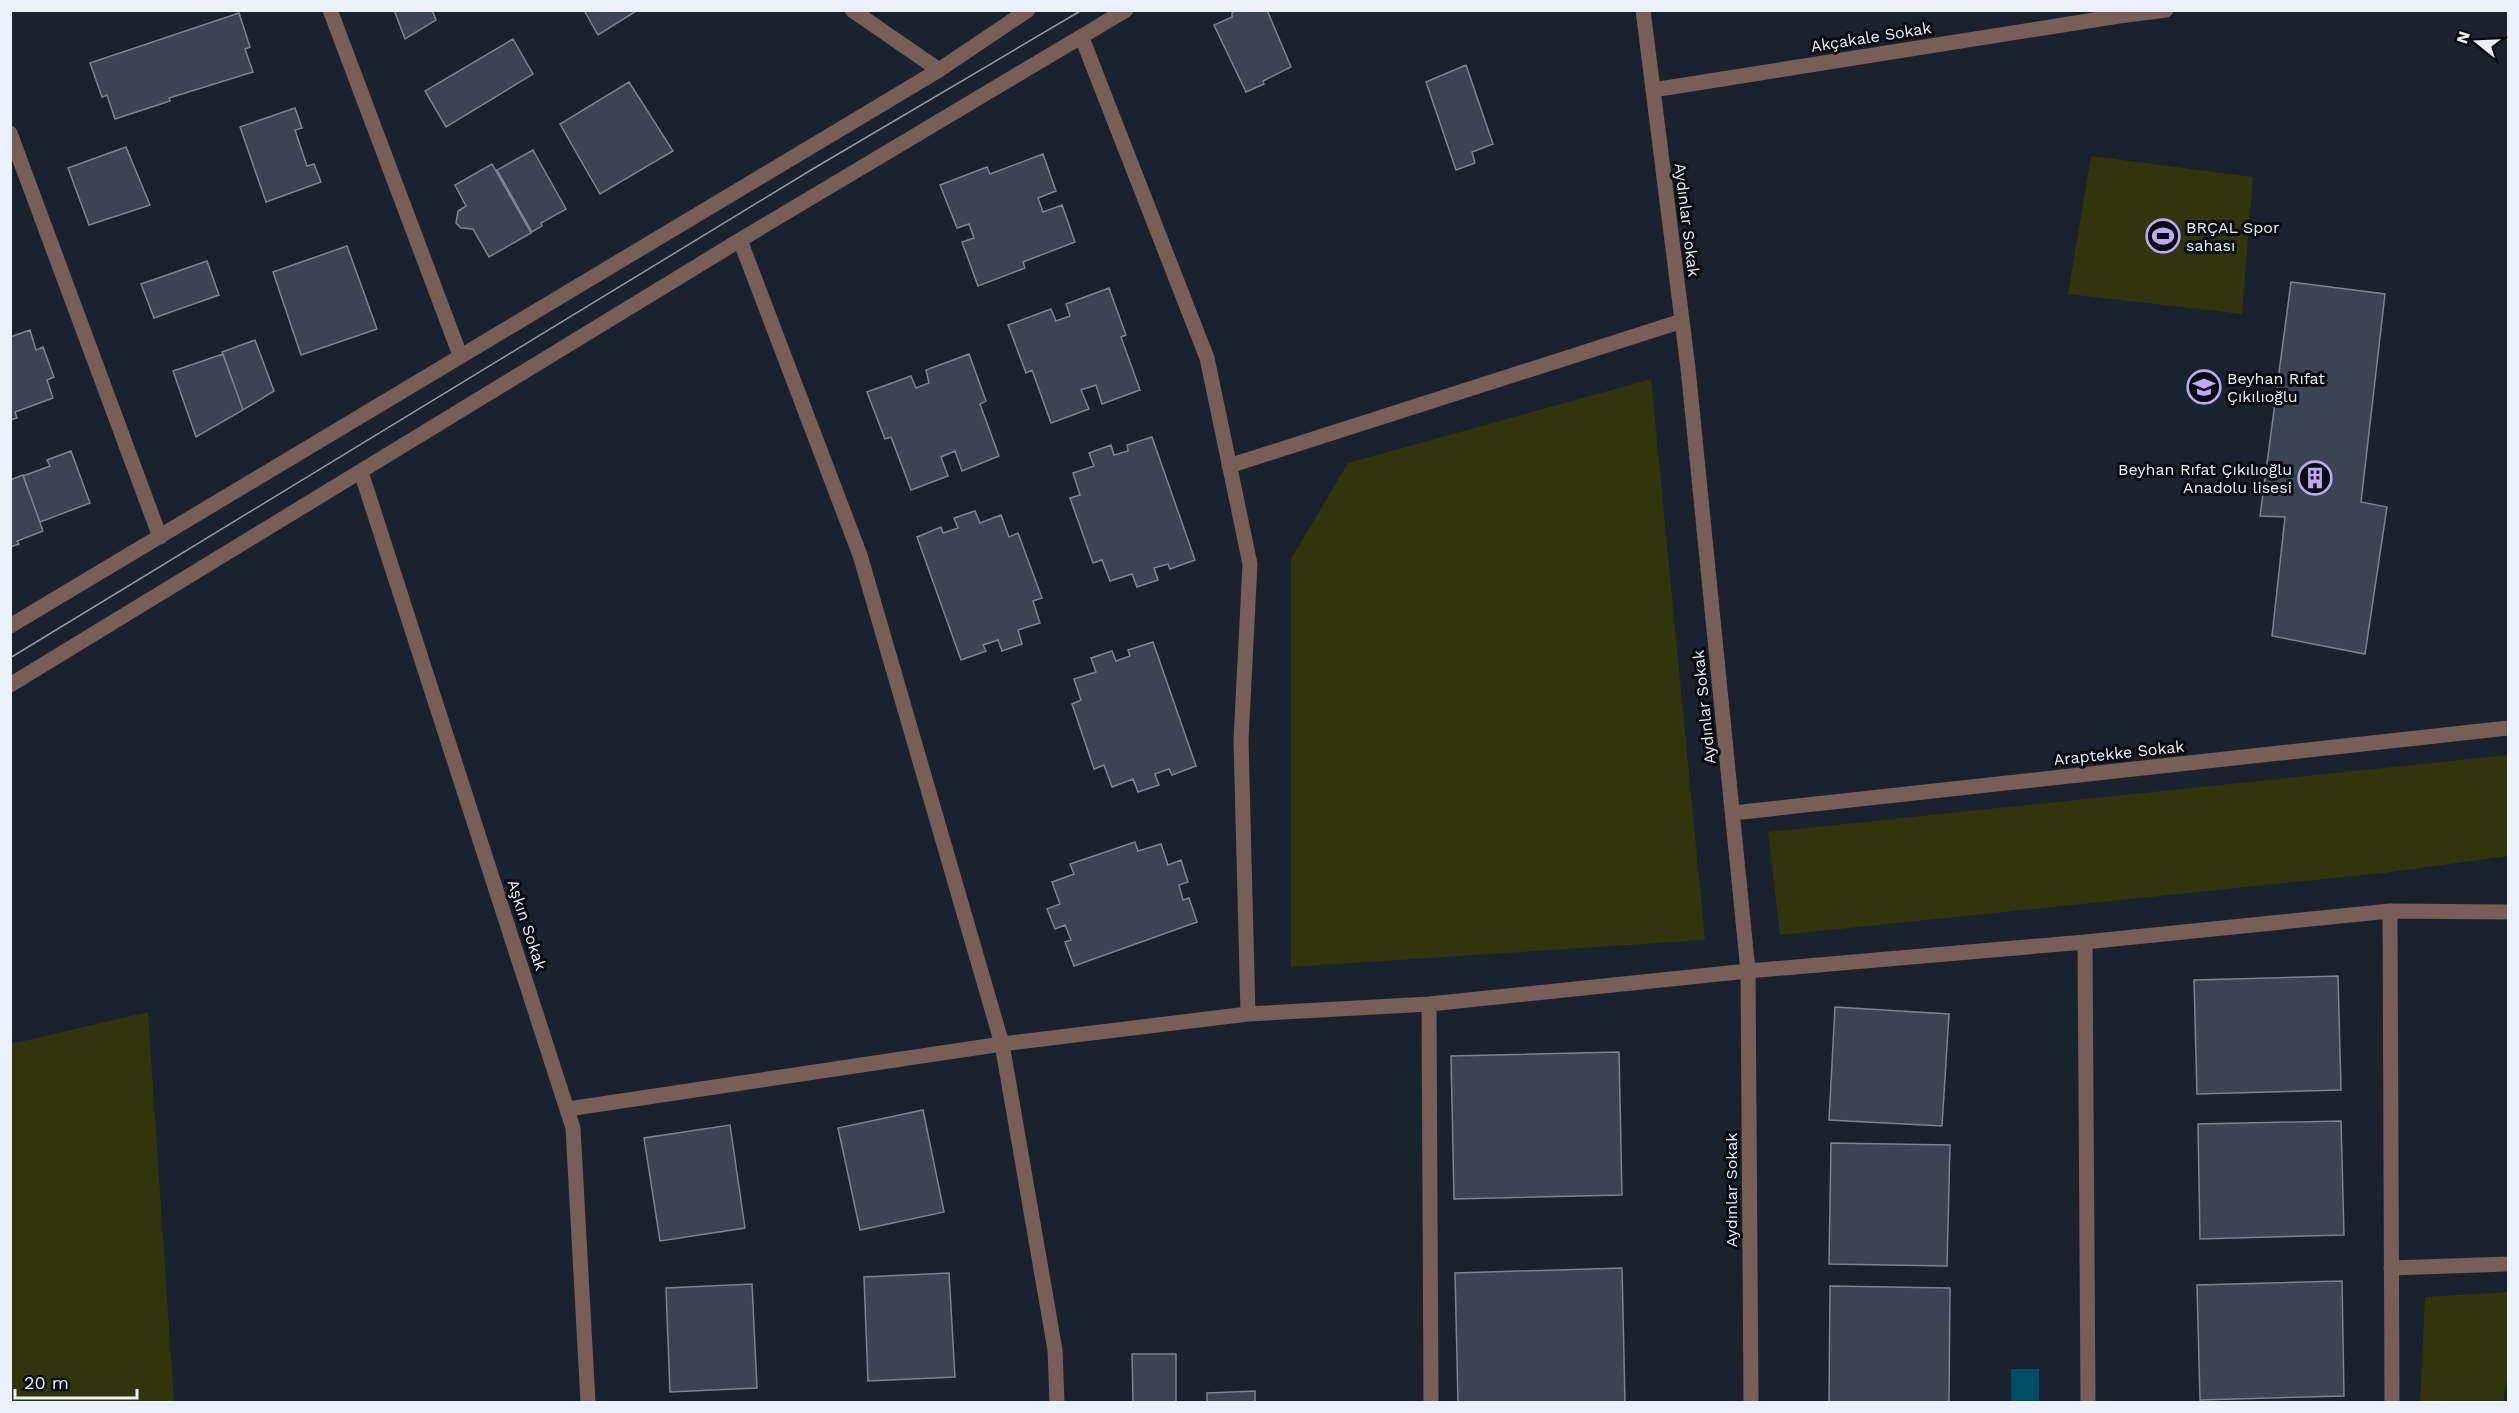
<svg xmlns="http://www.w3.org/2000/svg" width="2519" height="1413" font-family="'Work Sans',sans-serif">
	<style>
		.green { fill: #31350b }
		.water { fill: #034e67 }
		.building { fill: #3a4452; stroke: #798594; stroke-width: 1.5 }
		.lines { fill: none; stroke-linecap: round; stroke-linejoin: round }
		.lane { stroke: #775e57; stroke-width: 15 }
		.street { stroke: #775e57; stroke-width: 15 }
		.tram { stroke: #939aa5; stroke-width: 1.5 }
		.labels { text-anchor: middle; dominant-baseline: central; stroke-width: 6; stroke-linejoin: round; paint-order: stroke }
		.street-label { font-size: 16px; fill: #ebf1fa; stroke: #080b11 }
		.poi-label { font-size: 16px; fill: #ebf1fa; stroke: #080b11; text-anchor: start }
	</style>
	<rect width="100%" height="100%" fill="#19222e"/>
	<!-- green -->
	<path class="green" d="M 2091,156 L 2253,177 L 2242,314 L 2068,294 Z
		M 1651,379 L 1705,940 L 1291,967 L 1291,559 L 1348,463 Z
		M 2508,755 L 2508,856 L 2384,873 L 1780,935 L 1768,832 Z
		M 148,1012 L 174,1402 L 11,1402 L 11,1044 Z
		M 2508,1292 L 2508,1373 L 2503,1402 L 2420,1402 L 2425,1297 Z"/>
	<!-- water -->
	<path class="water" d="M 2011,1369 L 2039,1369 L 2039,1402 L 2011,1402 Z"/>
	<!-- building -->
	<path class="building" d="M 394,10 L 432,10 L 436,20 L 405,39 Z
		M 584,10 L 638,10 L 598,35 Z
		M 1236,10 L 1267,10 L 1291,67 L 1263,81 L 1264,84 L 1246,92 L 1214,25 L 1232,17 L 1232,13 Z
		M 239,13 L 250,47 L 245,49 L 253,72 L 169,98 L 170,101 L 115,119 L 107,95 L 102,97 L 90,63 Z
		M 513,39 L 533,74 L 446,127 L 425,91 Z
		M 1466,65 L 1493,144 L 1472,152 L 1475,163 L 1456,170 L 1426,82 Z
		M 629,82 L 673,151 L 600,194 L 560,124 Z
		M 295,108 L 302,128 L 295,130 L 307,166 L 314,164 L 321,182 L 266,202 L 240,127 Z
		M 126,147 L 150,205 L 89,225 L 68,168 Z
		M 533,150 L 566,209 L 541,223 L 542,226 L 532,232 L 497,170 Z
		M 1043,154 L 1056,191 L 1038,198 L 1043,212 L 1062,205 L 1075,242 L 1023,262 L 1025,268 L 978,286 L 962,242 L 974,238 L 969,224 L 957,228 L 940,185 L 987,167 L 990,174 Z
		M 492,164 L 531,233 L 489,257 L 473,229 L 461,228 L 456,223 L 458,211 L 466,206 L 455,185 Z
		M 347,246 L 377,329 L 301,355 L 273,272 Z
		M 207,261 L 219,295 L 154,318 L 141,284 Z
		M 2291,282 L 2385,294 L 2361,502 L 2387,507 L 2365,654 L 2272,636 L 2285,517 L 2260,516 Z
		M 1109,288 L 1126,335 L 1121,337 L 1140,390 L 1102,404 L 1096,385 L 1081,390 L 1089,409 L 1051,423 L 1032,370 L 1026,373 L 1008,325 L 1051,309 L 1056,321 L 1070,316 L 1066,304 Z
		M 30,330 L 36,350 L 43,347 L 54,377 L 47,380 L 53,398 L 15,412 L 17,418 L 10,420 L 10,337 Z
		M 255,340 L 274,391 L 243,410 L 222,352 Z
		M 223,354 L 243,410 L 196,437 L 173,371 Z
		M 969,354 L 986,401 L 980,404 L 999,456 L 962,471 L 955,451 L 941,457 L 948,476 L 911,490 L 891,437 L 885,439 L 867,392 L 911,376 L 916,388 L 929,383 L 926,370 Z
		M 1152,437 L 1195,560 L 1170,569 L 1168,564 L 1154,568 L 1158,580 L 1137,587 L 1132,574 L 1110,581 L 1102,560 L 1093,563 L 1070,498 L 1080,495 L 1073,473 L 1094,466 L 1089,453 L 1111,445 L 1114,455 L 1128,451 L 1127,445 Z
		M 71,451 L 90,503 L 40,522 L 23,476 L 50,466 L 47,460 Z
		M 23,475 L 43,531 L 17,541 L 19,544 L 10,547 L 10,480 Z
		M 975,511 L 980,523 L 1001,515 L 1009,537 L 1018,533 L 1042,598 L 1033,601 L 1040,623 L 1018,630 L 1022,644 L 1002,651 L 998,640 L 983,645 L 986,651 L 961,660 L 917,537 L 941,527 L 943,533 L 958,528 L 954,518 Z
		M 1153,642 L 1196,766 L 1172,775 L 1169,769 L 1155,774 L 1159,785 L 1138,792 L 1133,779 L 1112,787 L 1104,765 L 1094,769 L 1072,704 L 1081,700 L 1074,679 L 1096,672 L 1091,658 L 1112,651 L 1116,661 L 1130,656 L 1128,650 Z
		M 1135,842 L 1138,851 L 1161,844 L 1168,865 L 1181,860 L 1188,882 L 1179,885 L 1183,900 L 1189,898 L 1197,922 L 1074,966 L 1065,942 L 1071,940 L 1065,925 L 1055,929 L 1047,909 L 1060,904 L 1052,882 L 1074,874 L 1070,864 Z
		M 2338,976 L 2341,1090 L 2197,1094 L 2194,980 Z
		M 1835,1007 L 1949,1014 L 1942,1126 L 1829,1120 Z
		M 1619,1052 L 1622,1195 L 1454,1199 L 1451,1056 Z
		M 923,1110 L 944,1212 L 860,1230 L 838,1128 Z
		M 2341,1121 L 2344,1235 L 2200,1239 L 2198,1124 Z
		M 730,1125 L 745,1228 L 660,1241 L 644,1138 Z
		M 1831,1143 L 1950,1145 L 1947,1266 L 1829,1264 Z
		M 1622,1268 L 1625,1402 L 1458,1402 L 1455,1273 Z
		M 949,1273 L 955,1377 L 868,1381 L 864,1277 Z
		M 2342,1281 L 2344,1396 L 2200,1400 L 2197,1285 Z
		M 752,1284 L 757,1388 L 670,1392 L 666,1288 Z
		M 1830,1286 L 1950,1288 L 1949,1402 L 1829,1402 Z
		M 1132,1354 L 1176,1354 L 1176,1402 L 1133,1402 Z
		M 1255,1391 L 1255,1402 L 1207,1402 L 1207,1393 Z"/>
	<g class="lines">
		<!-- lane -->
		<path class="lane" d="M 568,1109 L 1002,1044"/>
		<!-- street -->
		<path class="street" d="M 330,10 L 460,355
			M 852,10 L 939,70
			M 1643,10 L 1688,368 L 1748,971 L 1751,1402
			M 1082,38 L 1207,358 L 1250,564 L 1241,740 L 1248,1014
			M 1653,90 L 2119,16 L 2166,10
			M 10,133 L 160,537
			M 740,240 L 860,555 L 1002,1044 L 1055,1350 L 1057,1402
			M 1229,466 L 1682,321
			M 361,472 L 573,1128 L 588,1402
			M 10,626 L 939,70 L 1028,10
			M 10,685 L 740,240 L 1126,10
			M 1733,813 L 2508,728
			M 2390,911 L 2392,1402
			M 2085,942 L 2088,1402
			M 1429,1004 L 1431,1402
			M 1002,1044 L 1248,1014 L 1429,1004 L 1748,971 L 2085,942 L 2390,911 L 2508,912
			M 2391,1268 L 2508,1264"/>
		<!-- tram -->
		<path class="tram" d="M 10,658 L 811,170 L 1082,10"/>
	</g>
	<!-- icons -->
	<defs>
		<g id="stadium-ring" transform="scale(1.725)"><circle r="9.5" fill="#080b11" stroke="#bea9f4" stroke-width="1.5"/><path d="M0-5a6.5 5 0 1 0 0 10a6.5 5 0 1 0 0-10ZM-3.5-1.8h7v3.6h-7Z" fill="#bea9f4"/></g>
		<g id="school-ring" transform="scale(1.725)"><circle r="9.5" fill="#080b11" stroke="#bea9f4" stroke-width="1.5"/><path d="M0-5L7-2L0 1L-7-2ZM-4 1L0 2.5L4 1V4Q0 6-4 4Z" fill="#bea9f4"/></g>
		<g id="building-ring" transform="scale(1.725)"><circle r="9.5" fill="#080b11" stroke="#bea9f4" stroke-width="1.5"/><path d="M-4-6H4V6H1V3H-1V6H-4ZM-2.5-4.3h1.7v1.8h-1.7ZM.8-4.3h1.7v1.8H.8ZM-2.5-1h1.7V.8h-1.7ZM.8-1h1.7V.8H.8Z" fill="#bea9f4"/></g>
	</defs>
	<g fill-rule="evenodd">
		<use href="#stadium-ring" x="2163" y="236"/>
		<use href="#school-ring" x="2204" y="387"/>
		<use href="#building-ring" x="2315" y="478"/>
	</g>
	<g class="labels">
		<!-- street labels -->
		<g class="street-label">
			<text transform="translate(1871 37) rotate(-9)">Akçakale Sokak</text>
			<text transform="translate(1687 220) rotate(83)">Aydınlar Sokak</text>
			<text transform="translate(1704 707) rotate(-96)">Aydınlar Sokak</text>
			<text transform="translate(2119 753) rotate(-6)">Araptekke Sokak</text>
			<text transform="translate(527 925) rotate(72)">Aşkın Sokak</text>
			<text transform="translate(1731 1190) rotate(-90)">Aydınlar Sokak</text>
		</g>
		<!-- poi labels -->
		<g class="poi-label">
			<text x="2186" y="227">BRÇAL Spor<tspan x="2186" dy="18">sahası</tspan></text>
			<text x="2227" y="378">Beyhan Rıfat<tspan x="2227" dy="18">Çıkılıoğlu</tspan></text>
			<text x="2292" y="469" text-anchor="end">Beyhan Rıfat Çıkılıoğlu<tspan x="2292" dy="18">Anadolu lisesi</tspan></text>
		</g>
	</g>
	<!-- border -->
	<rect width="2519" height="1413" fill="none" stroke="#ebf1fa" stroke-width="24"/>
	<!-- north arrow -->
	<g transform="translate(2477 42) rotate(288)" stroke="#080b11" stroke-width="4.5" paint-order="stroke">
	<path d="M0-4.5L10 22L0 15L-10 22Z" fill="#ebf1fa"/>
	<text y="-9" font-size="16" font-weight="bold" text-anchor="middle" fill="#ebf1fa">N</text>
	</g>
	<!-- scale -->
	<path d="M15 1389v9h122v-9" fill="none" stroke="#ebf1fa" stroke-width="3"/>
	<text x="24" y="1389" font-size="18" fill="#ebf1fa" stroke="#080b11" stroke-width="4.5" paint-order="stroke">20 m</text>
</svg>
